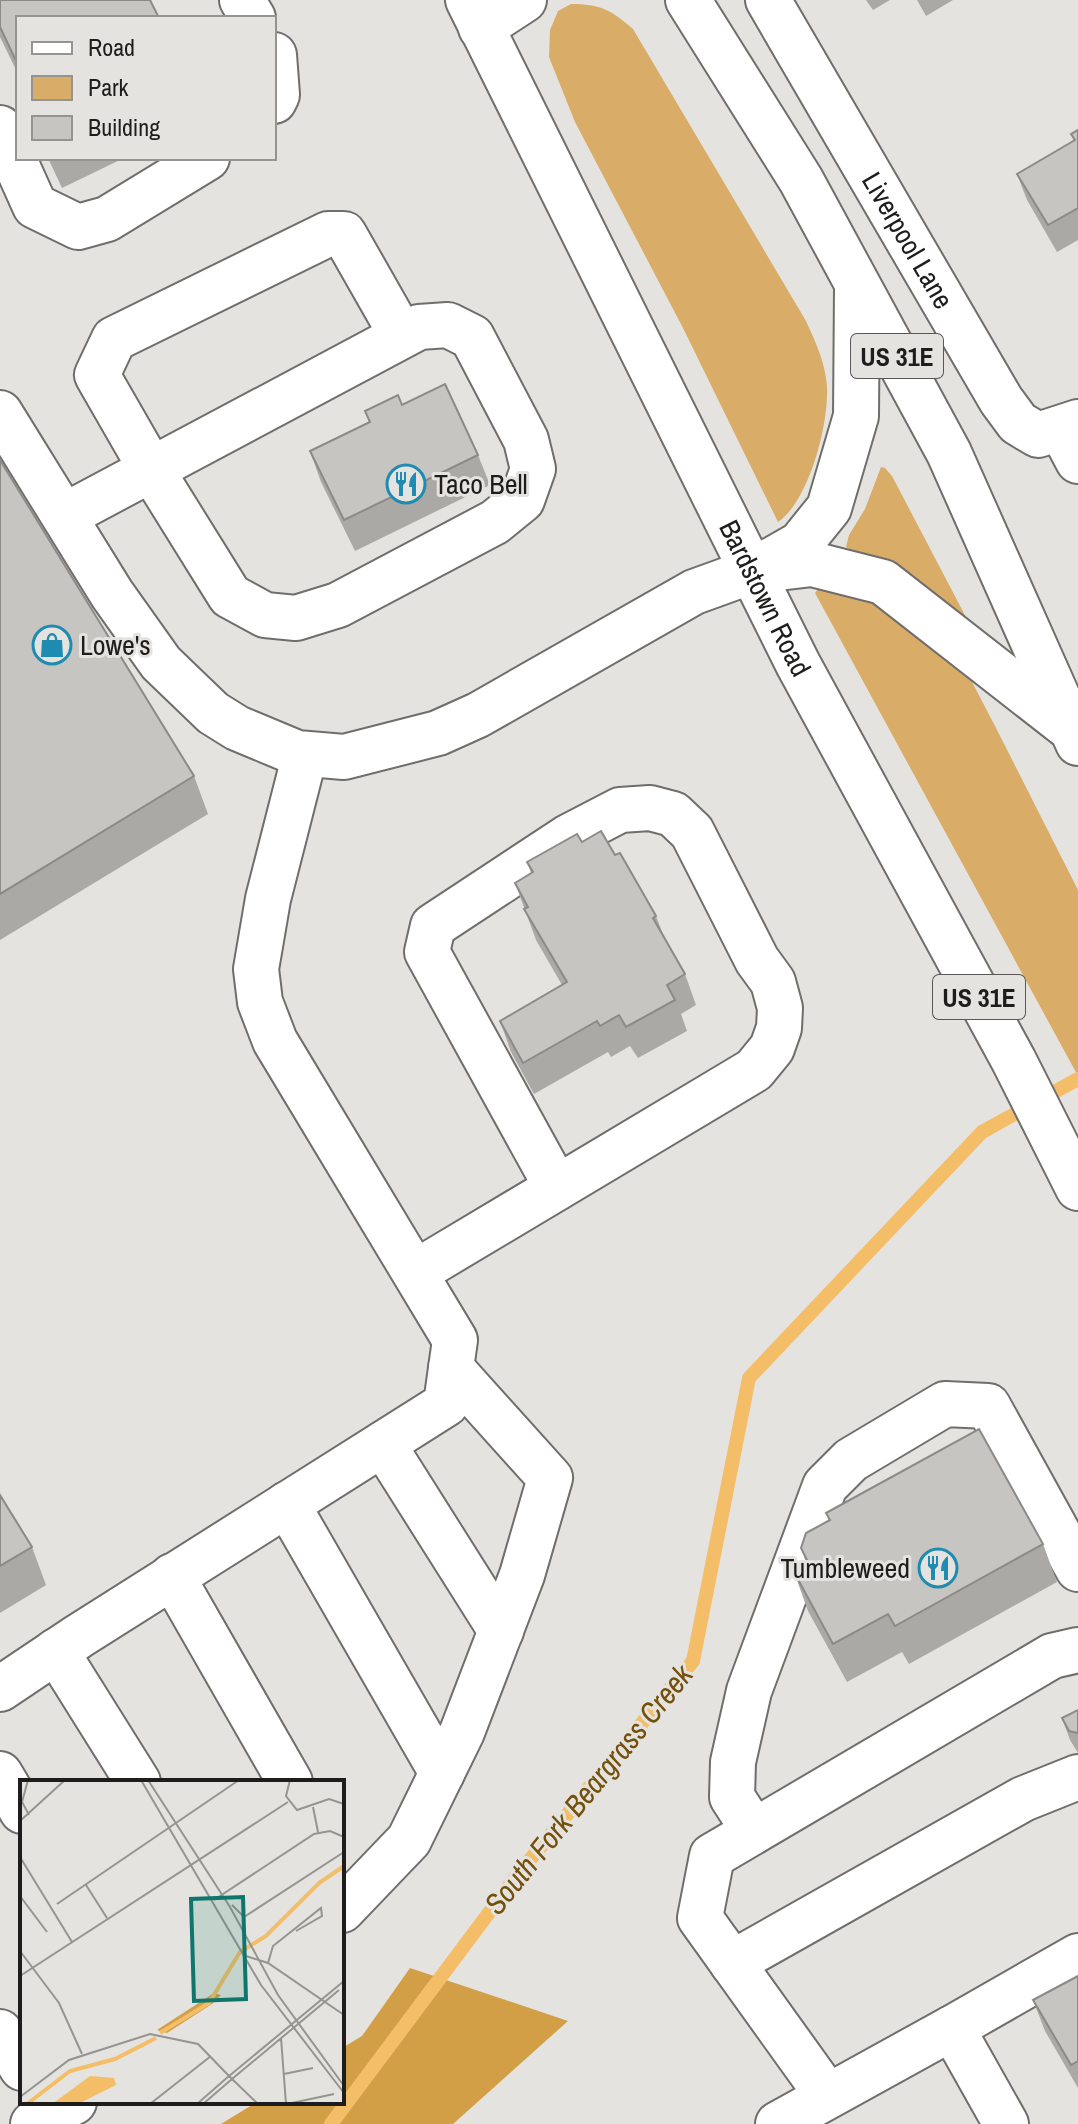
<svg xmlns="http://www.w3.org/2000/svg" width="1078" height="2124" font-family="'Archivo Narrow',sans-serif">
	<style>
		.green { fill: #d9ad67 }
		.forest { fill: #d29f46 }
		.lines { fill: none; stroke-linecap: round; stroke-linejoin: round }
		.stream { stroke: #f3be67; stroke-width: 14 }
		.minor-casing { stroke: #706e6b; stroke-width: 48 }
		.major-casing { stroke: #706e6b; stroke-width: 48 }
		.minor { stroke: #fff; stroke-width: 44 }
		.major { stroke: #fff; stroke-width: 44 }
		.wall { fill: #aba9a6 }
		.building { fill: #c7c5c1; stroke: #8b8a87; stroke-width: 2 }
		.labels { text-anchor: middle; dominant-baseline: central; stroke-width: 6; stroke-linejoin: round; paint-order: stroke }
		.shield { fill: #e5e3df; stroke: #5a5856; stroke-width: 2 }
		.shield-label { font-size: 26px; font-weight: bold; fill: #1e1d1c }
		.street-label { font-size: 28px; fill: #1e1d1c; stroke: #e5e3df }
		.poi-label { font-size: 28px; fill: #1e1d1c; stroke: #e5e3df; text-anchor: start }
		.water-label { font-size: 30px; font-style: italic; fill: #73500b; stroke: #e5e3df }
		.inset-river { fill: none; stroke: #f3be67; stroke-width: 4 }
		.inset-road { fill: none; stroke: #959491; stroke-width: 2 }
		.view { fill: #0f766e; fill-opacity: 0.15; stroke: #0f766e; stroke-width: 4 }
		.inset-edge { fill: none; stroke: #1e1d1c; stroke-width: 4 }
	</style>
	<rect width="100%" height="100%" fill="#e5e3df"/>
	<!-- green -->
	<path class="green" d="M 571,4 C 601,4 611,10 633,29 L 806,321 C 816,343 825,362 827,386 C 829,423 810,500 778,522 L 683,328 L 575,122 L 549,57 L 550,30 L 558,11 Z
		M 881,467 L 885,468 L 892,476 L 968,621 L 846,547 L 849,535 L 865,509 Z
		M 822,583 L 869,595 L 945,648 L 971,680 L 995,726 L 1078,890 L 1078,1076 L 815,593 Z"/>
	<!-- forest -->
	<path class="forest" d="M 410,1968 L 568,2021 L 453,2124 L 221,2124 L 257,2102 L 342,2102 L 342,2048 L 362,2036 Z"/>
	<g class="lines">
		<!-- stream -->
		<path class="stream" d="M 331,2124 L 515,1878 L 693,1661 L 749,1378 L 982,1132 L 1078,1079"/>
		<!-- minor casing -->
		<g class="minor-casing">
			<g id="minor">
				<path d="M 242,0 L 253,18"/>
				<path id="s1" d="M 768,0 L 1001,400 L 1018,423 L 1038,435 L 1078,422"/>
				<path d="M 481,28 L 524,0"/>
				<path d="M 274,55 L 277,95 L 274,101"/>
				<path d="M 0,128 L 35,206 L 78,227 L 107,219 L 207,158"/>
				<path d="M 0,413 L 112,594 L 161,663 L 213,713 L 237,728 L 297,753 L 344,757 L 438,733 L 478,715 L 694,592 L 752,571"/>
				<path d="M 1061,429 L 1078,461"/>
				<path d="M 64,516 L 402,336 L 419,327 L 448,325 L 472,337 L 526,440 L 533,469 L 522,500 L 495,522 L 338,605 L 296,618 L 265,615 L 230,596 L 151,469 L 97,375 L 114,339 L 328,234 L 344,234 L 402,336"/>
				<path d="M 416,1272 L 754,1070 L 772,1048 L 779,1028 L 780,1008 L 773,982 L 757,960 L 692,832 L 673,814 L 650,808 L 620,810 L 568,837 L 433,926 L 427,952 L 557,1188"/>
				<path d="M 383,1444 L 501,1631"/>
				<path d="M 287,1504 L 442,1773"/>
				<path d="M 172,1576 L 290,1782"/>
				<path d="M 56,1651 L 138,1782"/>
				<path d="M 0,1689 L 79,1636 L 446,1404 L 455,1340 L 275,1041 L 260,1002 L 256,969 L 268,899 L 305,754"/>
				<path d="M 0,1774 L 22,1811"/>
				<path d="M 754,1831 L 732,1797 L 733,1762 L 749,1691 L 825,1486 L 851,1460 L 945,1404 L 988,1406 L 1078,1569"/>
				<path d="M 342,1910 L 409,1840 L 462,1732 L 522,1575 L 550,1478 L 451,1368"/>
				<path d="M 732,1963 L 1023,1799 L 1078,1777"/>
				<path d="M 0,2032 L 22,2068"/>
				<path d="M 827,2095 L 700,1918 L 712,1856 L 1052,1656 L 1078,1650"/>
				<path d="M 33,2124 L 74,2102"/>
				<path d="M 778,2124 L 952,2028"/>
				<path d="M 1006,2124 L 952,2028 L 1078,1956"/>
			</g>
		</g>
		<!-- major casing -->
		<g class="major-casing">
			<g id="major">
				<path id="s2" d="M 468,0 L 798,664 L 1014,1061 L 1078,1188"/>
				<path d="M 688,0 L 801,180 L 949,453 L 1078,743"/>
				<path d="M 761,566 L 800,544 L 829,508 L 856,416 L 857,288"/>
				<path d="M 752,571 L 812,564 L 883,582 L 1066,725"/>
			</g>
		</g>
		<!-- minor -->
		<use href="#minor" class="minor"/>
		<!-- major -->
		<use href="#major" class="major"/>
	</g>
	<!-- wall -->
	<path class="wall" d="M 0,0 L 18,18 L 18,74 L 0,37 Z
		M 866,0 L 890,0 L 873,10 Z
		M 917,0 L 953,0 L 926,16 Z
		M 1078,130 L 1078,240 L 1057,252 L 1027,200 L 1017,174 L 1074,141 L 1071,134 Z
		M 48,158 L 124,158 L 62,188 Z
		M 402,405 L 478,455 L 490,485 L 355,551 L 321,482 L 310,451 L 369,422 L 365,411 Z
		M 0,460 L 194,776 L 208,814 L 0,940 Z
		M 582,842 L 615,855 L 656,916 L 664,937 L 685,974 L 696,1005 L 681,1014 L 687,1031 L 638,1058 L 630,1046 L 611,1057 L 608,1052 L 534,1094 L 511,1052 L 500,1021 L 562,985 L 536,940 L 515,883 L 531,873 L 527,862 Z
		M 0,1495 L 32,1547 L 46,1585 L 0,1613 Z
		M 826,1513 L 1043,1544 L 1057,1582 L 909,1664 L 902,1652 L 847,1682 L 808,1611 L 794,1572 L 807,1565 L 801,1548 L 829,1521 Z
		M 1078,1710 L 1078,1753 L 1070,1740 L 1062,1718 Z
		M 1078,1976 L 1078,2088 L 1045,2031 L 1033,2000 Z"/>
	<!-- building -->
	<path class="building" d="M 0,0 L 150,0 L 159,18 L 18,18 L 18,65 L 0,27 Z
		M 1078,130 L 1078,208 L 1048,225 L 1017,174 L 1075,140 L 1071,134 Z
		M 445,384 L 478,455 L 344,520 L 310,451 L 370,422 L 365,411 L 398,395 L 402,405 Z
		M 0,460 L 194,776 L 0,894 Z
		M 601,831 L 615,855 L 620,853 L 656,916 L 653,918 L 685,974 L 667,985 L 675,1000 L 626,1027 L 619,1015 L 600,1026 L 597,1021 L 523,1063 L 500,1021 L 567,982 L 524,909 L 528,907 L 515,883 L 533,872 L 527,862 L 577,834 L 582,842 Z
		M 979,1429 L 1043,1544 L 895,1626 L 888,1614 L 833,1644 L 794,1572 L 809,1564 L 801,1548 L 806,1533 L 830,1520 L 826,1513 Z
		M 0,1495 L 32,1547 L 0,1566 Z
		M 1078,1710 L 1078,1733 L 1069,1731 L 1062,1718 Z
		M 1078,1976 L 1078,2061 L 1071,2065 L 1033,2000 Z"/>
	<!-- icons -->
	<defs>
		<g id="restaurant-ring" transform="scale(2)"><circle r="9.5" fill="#e5e3df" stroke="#1f8bb1" stroke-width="1.5"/><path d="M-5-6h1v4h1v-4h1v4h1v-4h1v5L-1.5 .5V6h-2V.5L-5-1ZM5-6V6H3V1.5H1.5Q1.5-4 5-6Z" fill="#1f8bb1"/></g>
		<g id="shop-ring" transform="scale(2)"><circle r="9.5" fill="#e5e3df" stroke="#1f8bb1" stroke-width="1.5"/><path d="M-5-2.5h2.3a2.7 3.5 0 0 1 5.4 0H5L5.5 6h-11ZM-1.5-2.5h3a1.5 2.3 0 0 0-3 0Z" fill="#1f8bb1"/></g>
	</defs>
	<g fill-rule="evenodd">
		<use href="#restaurant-ring" x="406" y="484"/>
		<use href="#shop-ring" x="52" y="645"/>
		<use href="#restaurant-ring" x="938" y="1568"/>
	</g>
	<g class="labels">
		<!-- shield labels -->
		<g class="shield">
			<rect x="851" y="334" width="92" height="44" rx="6"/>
			<rect x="933" y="975" width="92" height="44" rx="6"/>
		</g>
		<g class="shield-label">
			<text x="897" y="356">US 31E</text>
			<text x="979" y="997">US 31E</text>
		</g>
		<!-- street labels -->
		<g class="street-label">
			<text stroke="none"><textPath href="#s1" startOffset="278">Liverpool Lane</textPath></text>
			<text stroke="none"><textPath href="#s2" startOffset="668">Bardstown Road</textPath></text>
		</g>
		<!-- poi labels -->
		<g class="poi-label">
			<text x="434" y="484">Taco Bell</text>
			<text x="80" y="645">Lowe's</text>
			<text x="910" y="1568" text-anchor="end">Tumbleweed</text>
		</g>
		<!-- water labels -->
		<g class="water-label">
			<text transform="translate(588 1789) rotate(-51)">South Fork Beargrass Creek</text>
		</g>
	</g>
	<!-- overview -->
	<g transform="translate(20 1780)">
		<rect width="324" height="324" fill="#e5e3df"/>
		<path d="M 194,213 L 201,215 L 192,224 L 147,253 L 137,250 Z" fill="#d29f46"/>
		<path d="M 70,296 L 94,298 L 96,305 L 58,324 L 32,324 Z" fill="#f3be67"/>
		<path class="inset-river" d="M 140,253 L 189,223 L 220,172 L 246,156 L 299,103 L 324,86M 7,324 L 50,291 L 95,279 L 136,258"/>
		<path class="inset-road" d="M 8,0 L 2,22 L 9,35M 121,0 L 241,205 L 324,313M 128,0 L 210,127 L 258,215 L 324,306M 270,0 L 266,16 L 277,30 L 309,19 L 324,24M 293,27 L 298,52M 0,41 L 45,0M 0,77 L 52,162M 66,105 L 87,138M 0,116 L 27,152M 194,120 L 294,54 L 310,51 L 324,57M 37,124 L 219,0M 212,125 L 224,137 L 324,72M 0,171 L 39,223 L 62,274M 226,176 L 248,183 L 324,235M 248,183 L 253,166 L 301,128 L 302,136 L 276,151M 0,196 L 268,22M 261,258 L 266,324M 264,294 L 293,288M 212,299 L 319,210M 0,317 L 49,280 L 130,254 L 178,264 L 209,296 L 177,324M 130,324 L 191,276M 183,324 L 212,299M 238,324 L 209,296 L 324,201M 267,324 L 314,314"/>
		<path class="view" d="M 223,117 L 226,219 L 174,221 L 171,119 Z"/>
		<rect width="324" height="324" class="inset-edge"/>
	</g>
	<!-- legend -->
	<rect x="16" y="16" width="260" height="144" fill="#e5e3df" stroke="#959491" stroke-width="2"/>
	<rect x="32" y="42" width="40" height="12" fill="#ffffff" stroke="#959491" stroke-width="2"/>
	<text x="88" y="56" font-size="24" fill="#1e1d1c">Road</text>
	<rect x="32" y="76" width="40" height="24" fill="#d9ad67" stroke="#959491" stroke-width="2"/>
	<text x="88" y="96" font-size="24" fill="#1e1d1c">Park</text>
	<rect x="32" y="116" width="40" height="24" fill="#c7c5c1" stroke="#959491" stroke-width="2"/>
	<text x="88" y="136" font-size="24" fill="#1e1d1c">Building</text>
</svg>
